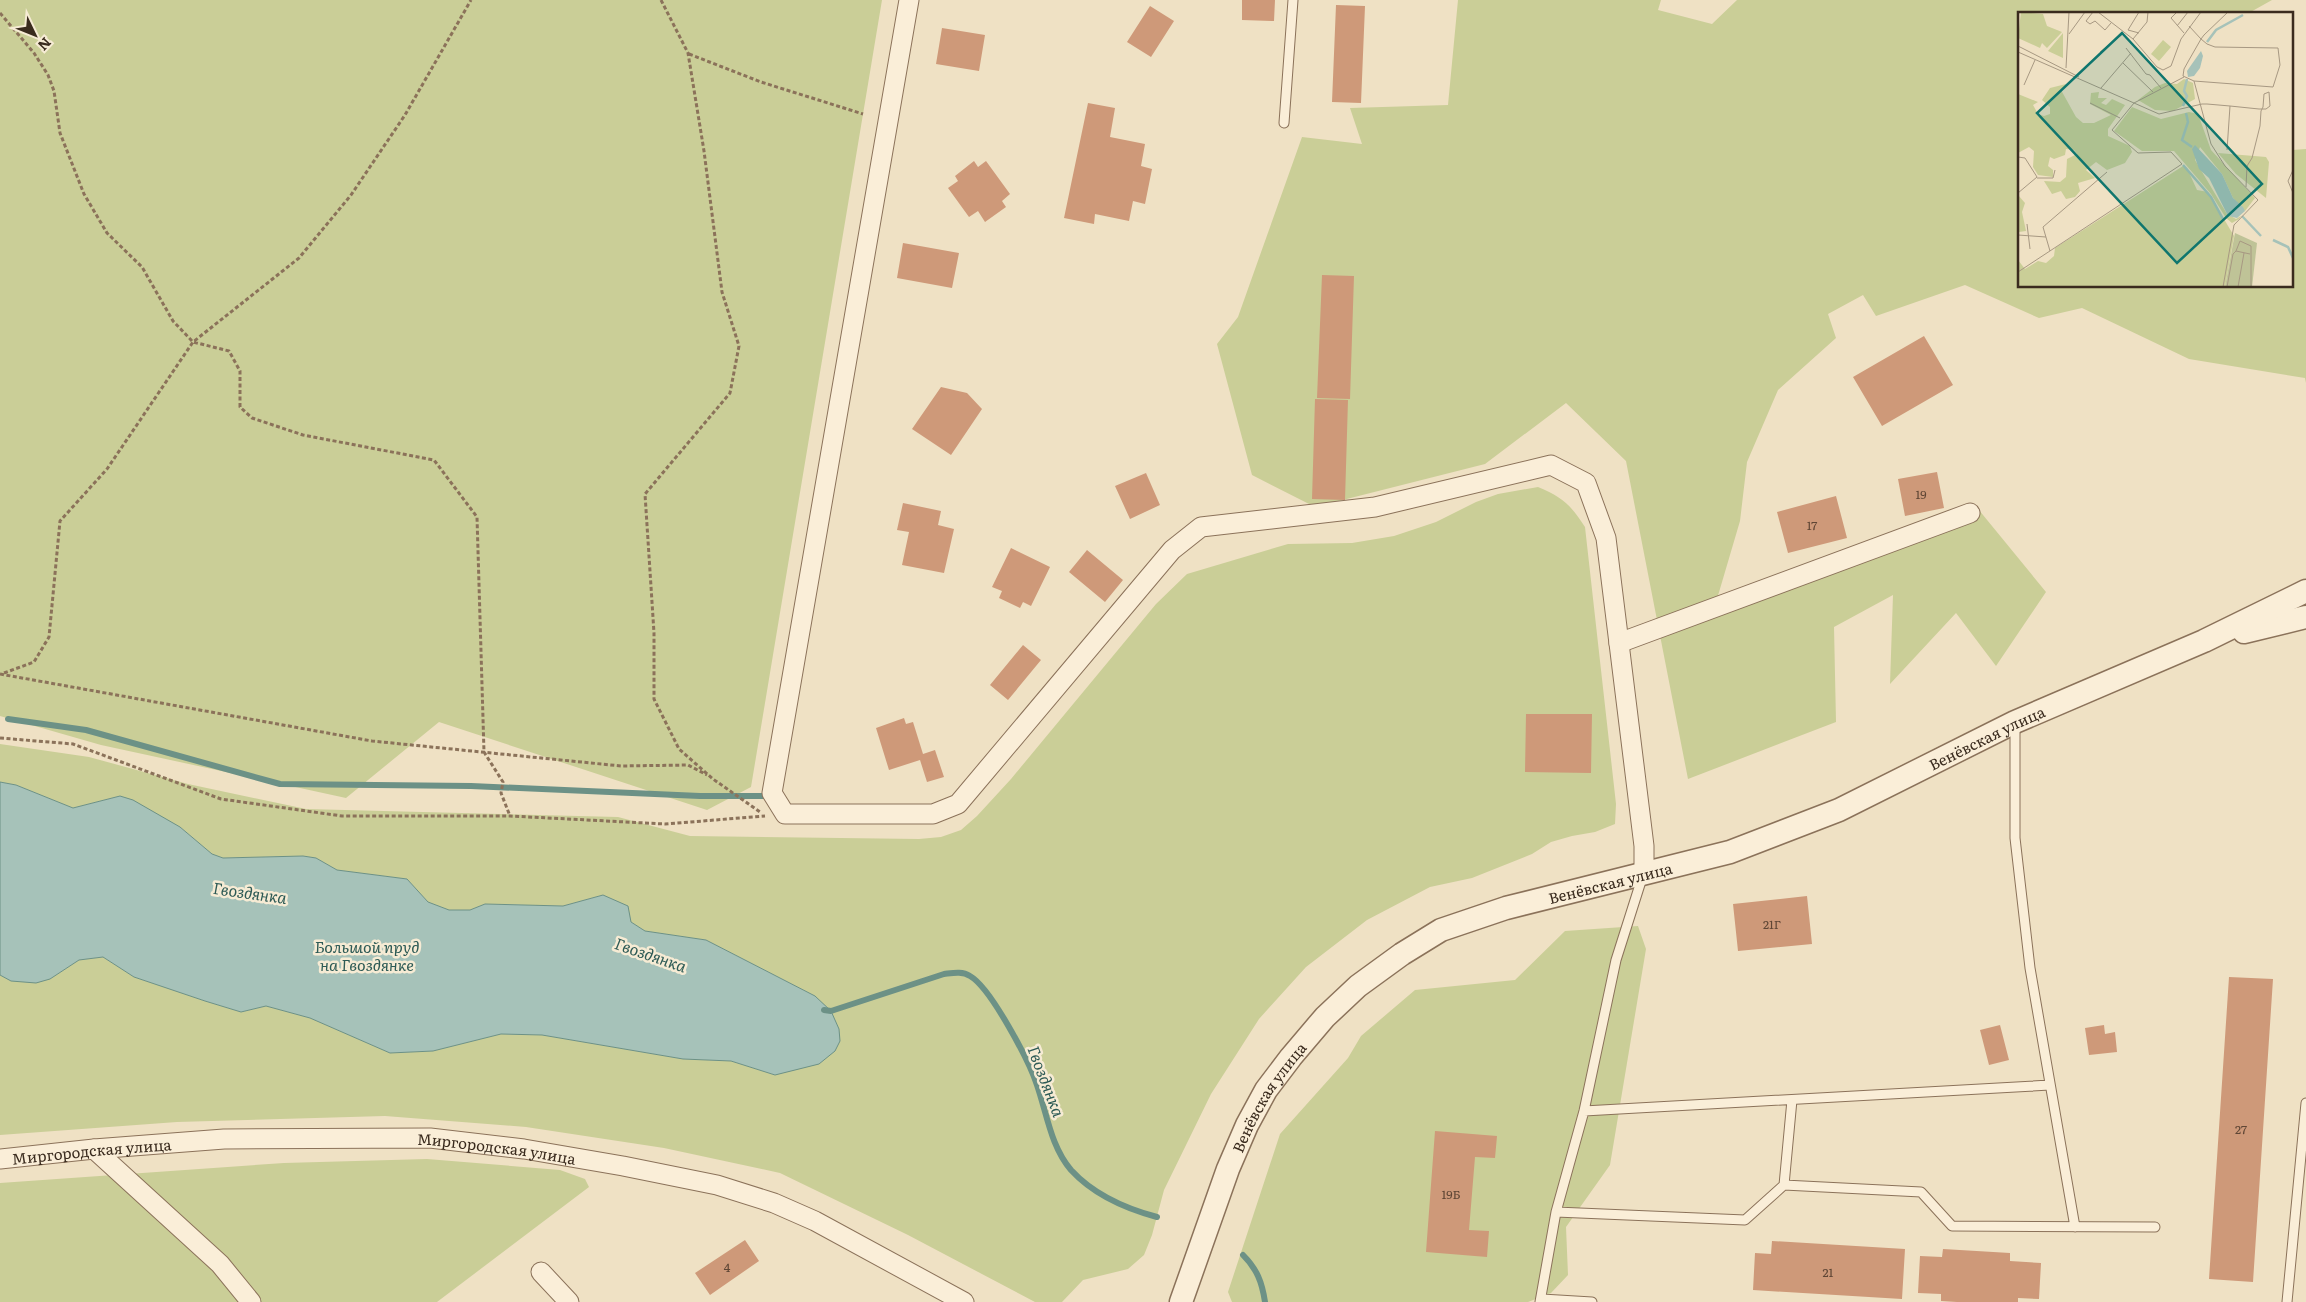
<svg xmlns="http://www.w3.org/2000/svg" width="2306" height="1302" font-family="Literata,serif">
	<style>
		.green { fill: #cace97 }
		.water { fill: #a6c2b9; stroke: #6c9186 }
		.lines { fill: none; stroke-linecap: round; stroke-linejoin: round }
		.stream { stroke: #6c9186; stroke-width: 6 }
		.building { fill: #ce9979 }
		.service-casing { stroke: #8b725a; stroke-width: 11 }
		.minor-casing { stroke: #8b725a; stroke-width: 21 }
		.tertiary-casing { stroke: #8b725a; stroke-width: 25 }
		.path { stroke: #8b725a; stroke-width: 3; stroke-dasharray: 4 2.5; stroke-linecap: butt }
		.service { stroke: #faeed8; stroke-width: 9 }
		.minor { stroke: #faeed8; stroke-width: 19 }
		.tertiary { stroke: #faeed8; stroke-width: 22 }
		.labels { text-anchor: middle; dominant-baseline: central; stroke-width: 5; stroke-linejoin: round; paint-order: stroke }
		.number-label { font-size: 12px; fill: #5f4635 }
		.street-label { font-size: 15px; fill: #3a2b1e; stroke: #f6ebd4 }
		.water-label { font-size: 16px; font-style: italic; fill: #2d5a55; stroke: #f6ebd4 }
		.inset-river { fill: none; stroke: #a6c2b9; stroke-width: 2.5 }
		.inset-road { fill: none; stroke: #a79882; stroke-width: 1 }
		.view { fill: #0f766e; fill-opacity: 0.15; stroke: #0f766e; stroke-width: 2.5 }
		.inset-edge { fill: none; stroke: #3a2b1e; stroke-width: 2.5 }
	</style>
	<rect width="100%" height="100%" fill="#efe1c4"/>
	<!-- green -->
	<path class="green" d="M 0,0 L 882,0 L 751,787 L 707,810 L 439,722 L 346,798 L 101,745 L 0,716 Z
		M 1458,0 L 1661,0 L 1658,10 L 1712,24 L 1737,0 L 2272,0 L 2247,14 L 2020,14 L 2020,286 L 2292,286 L 2292,150 L 2306,149 L 2306,383 L 2305,378 L 2189,359 L 2082,308 L 2039,318 L 1965,285 L 1876,316 L 1863,295 L 1828,314 L 1836,338 L 1778,390 L 1747,462 L 1740,521 L 1717,599 L 1974,504 L 2046,592 L 1996,666 L 1956,613 L 1890,684 L 1893,595 L 1834,627 L 1836,722 L 1688,779 L 1626,461 L 1566,403 L 1485,464 L 1315,507 L 1252,475 L 1217,344 L 1238,317 L 1302,137 L 1362,144 L 1350,108 L 1448,105 Z
		M 1538,487 C 1562,497 1571,505 1585,527 L 1616,804 L 1615,824 L 1595,832 L 1572,836 L 1551,842 L 1532,854 L 1472,878 L 1430,887 L 1367,920 L 1306,967 L 1259,1019 L 1211,1094 L 1164,1190 L 1152,1235 L 1144,1255 L 1128,1269 L 1083,1280 L 1062,1302 L 1035,1302 L 908,1235 L 780,1173 L 664,1148 L 526,1127 L 385,1116 L 177,1122 L 0,1135 L 0,975 L 12,981 L 50,979 L 79,960 L 103,957 L 134,977 L 205,1001 L 241,1012 L 266,1006 L 310,1018 L 390,1053 L 433,1051 L 501,1034 L 542,1035 L 683,1059 L 731,1061 L 775,1075 L 815,996 L 706,940 L 645,931 L 631,922 L 603,895 L 563,906 L 485,904 L 470,910 L 448,910 L 428,902 L 407,879 L 337,870 L 316,858 L 303,856 L 223,858 L 212,854 L 180,827 L 120,796 L 73,808 L 16,785 L 0,782 L 0,744 L 89,757 L 188,784 L 306,809 L 618,817 L 690,836 L 919,839 L 941,837 L 961,830 L 977,816 L 1011,779 L 1156,604 L 1187,574 L 1288,544 L 1352,543 L 1394,536 L 1436,522 L 1476,502 L 1498,494 Z
		M 1638,926 L 1646,949 L 1610,1165 L 1566,1227 L 1568,1275 L 1551,1293 L 1528,1302 L 1232,1302 L 1228,1292 L 1280,1134 L 1348,1058 L 1361,1036 L 1415,990 L 1515,980 L 1565,931 Z
		M 427,1159 L 560,1170 L 585,1179 L 589,1187 L 437,1302 L 0,1302 L 0,1183 L 284,1163 Z"/>
	<!-- water -->
	<path class="water" d="M 0,782 L 16,785 L 73,808 L 120,796 L 133,800 L 180,827 L 212,854 L 223,858 L 303,856 L 316,858 L 337,870 L 407,879 L 428,902 L 449,910 L 470,910 L 485,904 L 563,906 L 603,895 L 628,906 L 631,922 L 645,931 L 706,940 L 815,996 L 831,1011 L 839,1029 L 840,1041 L 835,1051 L 819,1064 L 775,1075 L 731,1061 L 683,1059 L 542,1035 L 501,1034 L 433,1051 L 390,1053 L 310,1018 L 266,1006 L 241,1012 L 205,1001 L 134,977 L 103,957 L 79,960 L 50,979 L 36,983 L 11,981 L 0,975 Z"/>
	<g class="lines">
		<!-- stream -->
		<path class="stream" d="M 8,719 L 86,730 L 280,784 L 471,786 L 700,796 L 763,796
			M 824,1010 L 831,1011 L 944,974 C 953,973 962,971 970,976 C 991,988 1029,1061 1037,1085 C 1047,1114 1051,1147 1071,1170 C 1093,1194 1127,1209 1157,1217
			M 1243,1255 C 1257,1269 1262,1282 1265,1302"/>
	</g>
	<!-- building -->
	<path class="building" d="M 1242,0 L 1275,0 L 1274,21 L 1242,20 Z
		M 1336,5 L 1365,6 L 1361,103 L 1332,102 Z
		M 1150,6 L 1174,21 L 1151,57 L 1127,42 Z
		M 942,28 L 985,35 L 979,71 L 936,64 Z
		M 1088,103 L 1115,108 L 1110,137 L 1145,144 L 1141,166 L 1152,169 L 1145,204 L 1133,201 L 1129,221 L 1095,214 L 1094,224 L 1064,218 Z
		M 974,161 L 978,167 L 986,161 L 1010,194 L 1002,201 L 1006,207 L 985,222 L 978,211 L 969,217 L 948,188 L 958,181 L 955,176 Z
		M 903,243 L 959,253 L 952,288 L 897,278 Z
		M 1322,275 L 1354,276 L 1350,399 L 1317,398 Z
		M 1924,336 L 1953,385 L 1882,426 L 1853,377 Z
		M 941,387 L 967,393 L 982,409 L 951,455 L 912,429 Z
		M 1315,399 L 1348,400 L 1345,500 L 1312,499 Z
		M 1937,472 L 1944,508 L 1905,516 L 1898,479 Z
		M 1146,473 L 1160,505 L 1130,519 L 1115,486 Z
		M 1836,496 L 1847,538 L 1788,553 L 1777,512 Z
		M 903,503 L 941,511 L 938,525 L 954,529 L 944,573 L 902,565 L 909,532 L 897,530 Z
		M 1011,548 L 1050,567 L 1031,606 L 1023,602 L 1020,608 L 999,598 L 1002,591 L 992,587 Z
		M 1087,550 L 1123,580 L 1105,602 L 1069,572 Z
		M 1023,645 L 1041,660 L 1008,700 L 990,685 Z
		M 1526,714 L 1592,714 L 1591,773 L 1525,772 Z
		M 904,718 L 906,724 L 913,722 L 923,754 L 935,750 L 944,777 L 927,782 L 920,760 L 889,770 L 876,728 Z
		M 1807,896 L 1812,944 L 1738,951 L 1733,904 Z
		M 2229,977 L 2273,979 L 2253,1282 L 2209,1279 Z
		M 2000,1025 L 2009,1060 L 1989,1065 L 1980,1030 Z
		M 2104,1025 L 2105,1034 L 2115,1032 L 2117,1052 L 2089,1055 L 2085,1028 Z
		M 1435,1131 L 1497,1136 L 1495,1158 L 1475,1157 L 1469,1230 L 1489,1231 L 1487,1257 L 1426,1252 Z
		M 745,1240 L 759,1261 L 710,1295 L 695,1273 Z
		M 1772,1241 L 1905,1249 L 1902,1299 L 1753,1290 L 1755,1253 L 1771,1254 Z
		M 1943,1249 L 2010,1253 L 2010,1261 L 2041,1263 L 2039,1299 L 2018,1298 L 2018,1302 L 1957,1302 L 1941,1301 L 1941,1294 L 1918,1293 L 1920,1256 L 1942,1257 Z"/>
	<g class="lines">
		<!-- service casing -->
		<g class="service-casing">
			<path id="service" d="M 1284,123 L 1293,0
				M 2015,724 L 2015,838 L 2030,968 L 2075,1227
				M 1584,1111 L 2050,1085
				M 1784,1185 L 1792,1100
				M 1556,1212 L 1745,1220 L 1784,1185 L 1921,1192 L 1952,1226 L 2155,1227
				M 1542,1299 L 1592,1302
				M 1540,1302 L 1556,1212 L 1584,1111 L 1616,960 L 1643,875
				M 2287,1302 L 2306,1103"/>
		</g>
		<!-- minor casing -->
		<g class="minor-casing">
			<g id="minor">
				<path d="M 909,0 L 772,793 L 785,814 L 933,814 L 958,804 L 1172,550 L 1201,527 L 1375,507 L 1551,465 L 1586,483 L 1606,538 L 1644,846 L 1644,874"/>
				<path d="M 1619,643 L 1970,513"/>
				<path d="M 94,1149 L 220,1264 L 251,1302"/>
				<path id="s1" d="M 0,1159 L 94,1149 L 224,1139 L 430,1138 L 524,1149 L 623,1166 L 717,1185 L 774,1203 L 815,1221 L 964,1302"/>
				<path d="M 541,1272 L 569,1302"/>
			</g>
		</g>
		<!-- tertiary casing -->
		<g class="tertiary-casing">
			<g id="tertiary">
				<path d="M 2244,632 L 2306,617"/>
				<path id="s2" d="M 1181,1302 L 1228,1169 L 1247,1125 L 1266,1090 L 1291,1057 L 1325,1017 L 1358,986 L 1402,954 L 1441,930 L 1506,908 L 1730,852 L 1839,810 L 2015,722 L 2204,641 L 2306,591"/>
			</g>
		</g>
		<!-- path -->
		<path class="path" d="M 661,0 L 688,53 L 704,151 L 722,292 L 739,346 L 730,393 L 645,494 L 654,633 L 654,699 L 679,749 L 713,779 L 760,812
			M 0,13 L 34,53 L 48,75 L 54,91 L 60,133 L 84,194 L 107,233 L 142,267 L 173,321 L 193,342 L 229,351 L 240,371 L 240,407 L 252,418 L 303,435 L 434,460 L 477,517 L 484,752 L 503,782 L 501,793 L 510,816
			M 689,54 L 761,82 L 863,114
			M 4,673 L 34,662 L 49,637 L 60,521 L 107,469 L 193,342 L 299,258 L 351,195 L 405,115 L 471,0
			M 0,674 L 372,741 L 621,766 L 688,765 L 707,775
			M 0,738 L 73,744 L 221,799 L 342,816 L 510,816 L 665,824 L 765,816"/>
		<!-- service -->
		<use href="#service" class="service"/>
		<!-- minor -->
		<use href="#minor" class="minor"/>
		<!-- tertiary -->
		<use href="#tertiary" class="tertiary"/>
	</g>
	<g class="labels">
		<!-- number labels -->
		<g class="number-label">
			<text x="1921" y="494">19</text>
			<text x="1812" y="525">17</text>
			<text x="1772" y="924">21Г</text>
			<text x="2241" y="1129">27</text>
			<text x="1451" y="1194">19Б</text>
			<text x="727" y="1267">4</text>
			<text x="1828" y="1272">21</text>
		</g>
		<!-- street labels -->
		<g class="street-label">
			<text stroke="none"><textPath href="#s2" startOffset="1049">Венёвская улица</textPath></text>
			<text stroke="none"><textPath href="#s2" startOffset="644">Венёвская улица</textPath></text>
			<text stroke="none"><textPath href="#s2" startOffset="224">Венёвская улица</textPath></text>
			<text stroke="none"><textPath href="#s1" startOffset="498">Миргородская улица</textPath></text>
			<text stroke="none"><textPath href="#s1" startOffset="92">Миргородская улица</textPath></text>
		</g>
		<!-- water labels -->
		<g class="water-label">
			<text transform="translate(250 892) rotate(8)">Гвоздянка</text>
			<text x="367" y="946">Большой пруд<tspan x="367" dy="18">на Гвоздянке</tspan></text>
			<text transform="translate(651 954) rotate(19)">Гвоздянка</text>
			<text transform="translate(1047 1081) rotate(69)">Гвоздянка</text>
		</g>
	</g>
	<!-- overview -->
	<g transform="translate(2018 12)">
		<rect width="275" height="275" fill="#efe1c4"/>
		<path d="M 3,0 L 25,2 L 29,14 L 44,20 L 29,36 L 24,31 L 22,36 L 0,26 ZM 45,21 L 45,46 L 30,39 ZM 145,28 L 153,35 L 141,49 L 133,42 ZM 166,67 L 175,71 L 177,87 L 155,99 L 137,98 L 120,88 L 137,75 L 147,71 L 159,72 ZM 48,72 L 43,78 L 58,105 L 65,111 L 76,111 L 93,103 L 72,92 L 73,81 L 81,80 L 80,86 L 89,86 L 83,91 L 88,93 L 94,87 L 107,93 L 90,117 L 90,124 L 112,134 L 114,140 L 107,151 L 89,158 L 78,150 L 68,158 L 77,166 L 60,171 L 62,179 L 57,185 L 48,187 L 43,179 L 34,182 L 26,169 L 42,170 L 48,165 L 49,147 L 59,142 L 56,138 L 48,137 L 47,143 L 36,147 L 32,145 L 30,154 L 35,158 L 35,165 L 20,163 L 15,155 L 16,139 L 11,135 L 0,141 L 0,82 L 20,90 L 15,93 L 20,102 L 26,104 L 32,102 L 32,95 L 24,88 L 32,76 ZM 114,95 L 143,107 L 171,100 L 180,102 L 193,138 L 237,186 L 227,199 L 215,186 L 204,162 L 182,135 L 177,148 L 209,202 L 218,207 L 223,204 L 221,207 L 214,211 L 208,206 L 193,182 L 156,139 L 124,139 L 96,119 ZM 200,141 L 248,145 L 251,150 L 248,186 L 218,162 ZM 165,154 L 169,156 L 179,178 L 190,180 L 216,224 L 207,275 L 0,275 L 0,248 L 7,257 L 20,249 L 28,251 L 36,244 L 37,236 ZM 0,183 L 7,191 L 4,200 L 8,219 L 1,220 Z" fill="#cace97"/>
		<path d="M 217,221 L 239,231 L 234,275 L 207,275 Z" fill="#bfc397"/>
		<path d="M 183,39 L 185,44 L 182,56 L 176,64 L 170,65 L 169,59 ZM 177,133 L 204,162 L 215,186 L 225,195 L 227,199 L 219,206 L 210,204 L 191,166 L 181,157 L 174,137 Z" fill="#a6c2b9"/>
		<path class="inset-river" d="M 189,30 L 198,18 L 225,3M 165,94 L 169,84 L 166,79 L 169,67M 168,101 L 170,110 L 164,128 L 174,135M 165,153 L 193,185 L 205,207M 224,204 L 243,224M 255,228 L 270,235 L 275,246"/>
		<path class="inset-road" d="M 75,0 L 68,9 L 72,12 L 77,9 L 87,18 L 93,11M 80,0 L 115,27 L 139,55 L 145,58 L 153,54 L 163,27 L 183,0M 159,0 L 153,6 L 166,21M 159,14 L 170,0M 171,14 L 183,27 L 189,32 L 197,35 L 260,36 L 262,53 L 255,75 L 176,69 L 165,64 L 166,57 L 171,48 L 183,27 L 186,23 L 210,0M 121,21 L 110,18 L 121,0M 51,22 L 67,0M 115,27 L 129,10 L 130,0M 0,34 L 61,65M 108,36 L 128,62 L 132,63 L 143,76M 0,40 L 141,102 L 184,92 L 189,92 L 212,94 L 241,97 L 248,97 L 252,94 L 251,80 L 246,82 L 245,95 L 243,99 L 242,114 L 234,146 L 229,154 L 228,175M 82,40 L 106,21M 105,51 L 135,80M 48,56 L 51,0M 176,69 L 193,132 L 207,154 L 240,188 L 216,213 L 205,275M 6,73 L 17,48M 83,76 L 113,41M 72,91 L 102,106M 209,138 L 212,94M 0,145 L 7,146 L 19,165 L 0,181M 275,158 L 270,169 L 275,181M 19,166 L 35,166 L 37,158M 9,212 L 12,237M 0,223 L 28,225M 32,239 L 25,215 L 89,160M 218,239 L 222,229 L 233,234 L 233,275M 0,260 L 164,152 L 153,140 L 120,141 L 94,118 L 116,91 L 166,65M 209,275 L 215,242 L 218,239 L 232,242M 220,275 L 226,241"/>
		<path class="view" d="M 104,21 L 244,172 L 159,251 L 19,101 Z"/>
		<rect width="275" height="275" class="inset-edge"/>
	</g>
	<!-- north arrow -->
	<g transform="translate(35 35) rotate(133)" stroke="#f6ebd4" stroke-width="4" paint-order="stroke">
	<path d="M0-4L9 19L0 12L-9 19Z" fill="#3a2b1e"/>
	<text y="-8" font-size="14" font-weight="bold" text-anchor="middle" fill="#3a2b1e">N</text>
	</g>
</svg>
